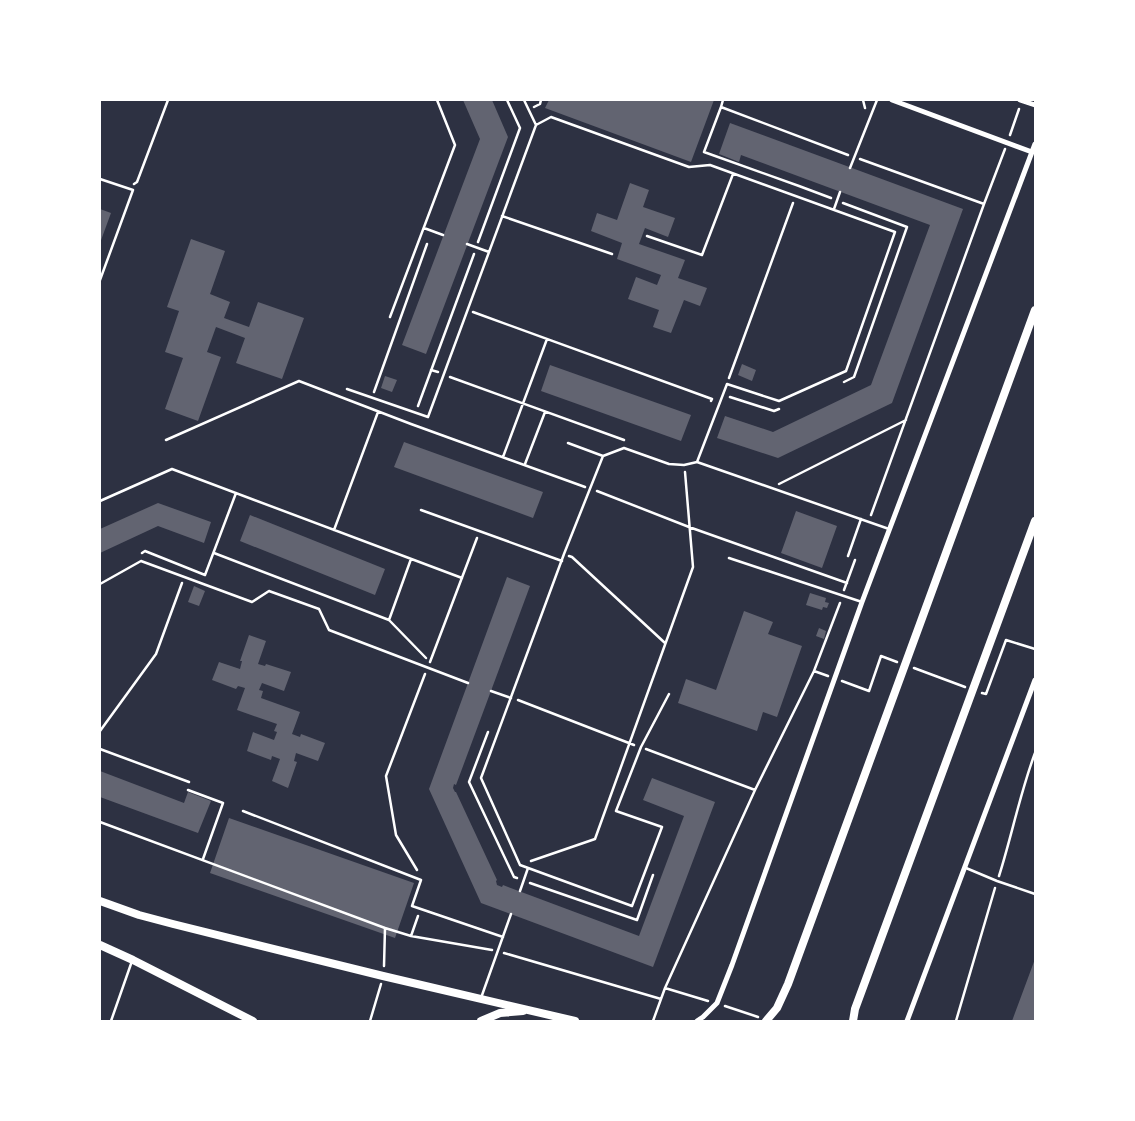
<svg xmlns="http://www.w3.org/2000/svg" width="1135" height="1121" font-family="'Roboto Condensed',sans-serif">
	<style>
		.building { fill: #626471 }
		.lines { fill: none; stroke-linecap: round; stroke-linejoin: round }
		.path { stroke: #fff; stroke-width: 2.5 }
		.service { stroke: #fff; stroke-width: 2.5 }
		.minor { stroke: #fff; stroke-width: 5 }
		.secondary { stroke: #fff; stroke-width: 8 }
	</style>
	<rect width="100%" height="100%" fill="#2d3142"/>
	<!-- building -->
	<path class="building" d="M 463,100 L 492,100 L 508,137 L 426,354 L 402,345 L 480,139 Z
		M 549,100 L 714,100 L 691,162 L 545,108 Z
		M 730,123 L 963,209 L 892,403 L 778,458 L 717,438 L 725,416 L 773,432 L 871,385 L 930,225 L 741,155 L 739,162 L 719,154 Z
		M 630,183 L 649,190 L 643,207 L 675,218 L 668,237 L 645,228 L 639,244 L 685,260 L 678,278 L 707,288 L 700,306 L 684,300 L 671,333 L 653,327 L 659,310 L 628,299 L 636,277 L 657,285 L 661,275 L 617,259 L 622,243 L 591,231 L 597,213 L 617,220 Z
		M 100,209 L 111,213 L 100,243 Z
		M 191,239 L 225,251 L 210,294 L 230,302 L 224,318 L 249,327 L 258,302 L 304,318 L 282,379 L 236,363 L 245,338 L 216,327 L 207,352 L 221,357 L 198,421 L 165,409 L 183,358 L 165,352 L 179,311 L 167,307 Z
		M 742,364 L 756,370 L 752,381 L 738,375 Z
		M 550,365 L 691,415 L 681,441 L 541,391 Z
		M 385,376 L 397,380 L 392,392 L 381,388 Z
		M 404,442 L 543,492 L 533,518 L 394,467 Z
		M 158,503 L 211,522 L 204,543 L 158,526 L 100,553 L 100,529 Z
		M 796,511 L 837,526 L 822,568 L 781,553 Z
		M 250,515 L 385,569 L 375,595 L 240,541 Z
		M 507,577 L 530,586 L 456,785 L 454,784 L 453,788 L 455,792 L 456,792 L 497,880 L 496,881 L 497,885 L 502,887 L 503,885 L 639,936 L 684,816 L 643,800 L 652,778 L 715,802 L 653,967 L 481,903 L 429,789 Z
		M 194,586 L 205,591 L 199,606 L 188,602 Z
		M 810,593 L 826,598 L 825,602 L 829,603 L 827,608 L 823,607 L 822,610 L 806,605 Z
		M 744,611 L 773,622 L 768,634 L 802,646 L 777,717 L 763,712 L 757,731 L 678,703 L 686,679 L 716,690 Z
		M 819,628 L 826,631 L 824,639 L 816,636 Z
		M 249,635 L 266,641 L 258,664 L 265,666 L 266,664 L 291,672 L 284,691 L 262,683 L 259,690 L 263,691 L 261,698 L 300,712 L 292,734 L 300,737 L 301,734 L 325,743 L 318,761 L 296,753 L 294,761 L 297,762 L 288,788 L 272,781 L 280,759 L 272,756 L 271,760 L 247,751 L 253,732 L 274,740 L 277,732 L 274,731 L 277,724 L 237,710 L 245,688 L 238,686 L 236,689 L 212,680 L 219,662 L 240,669 L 242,661 L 240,661 Z
		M 100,771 L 184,803 L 188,792 L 211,801 L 198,833 L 100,797 Z
		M 229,818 L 414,883 L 395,938 L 210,873 Z
		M 1035,959 L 1035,1021 L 1012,1021 Z"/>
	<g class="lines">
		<!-- path -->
		<path class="path" d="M 723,100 L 721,107 L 848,155
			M 863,100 L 865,108
			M 534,107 L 540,104 L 541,100
			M 721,107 L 704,152 L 799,186
			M 1010,135 L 1019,109
			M 860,159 L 984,204
			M 134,184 L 137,182 L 168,100
			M 799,186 L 831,198
			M 843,203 L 907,227 L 854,377 L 844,382
			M 478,242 L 520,128 L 507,100
			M 473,312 L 712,399 L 711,401
			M 431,370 L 438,372
			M 450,377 L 624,440
			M 729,378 L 793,203
			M 374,392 L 427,244
			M 730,397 L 774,411 L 779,409
			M 418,406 L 474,254
			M 166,440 L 299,381 L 411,424 L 585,487
			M 503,457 L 547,339
			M 525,464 L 545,412
			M 779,484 L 906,420
			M 597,491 L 689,527 L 847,583
			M 100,501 L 172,469 L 462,578
			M 871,515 L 984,204 L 1005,149
			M 334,530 L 378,412
			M 142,553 L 145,551 L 205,575
			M 214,553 L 389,620 L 411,559
			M 569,556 L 572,557 L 665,643
			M 205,575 L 236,493
			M 844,590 L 855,560
			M 389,620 L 426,658
			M 430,662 L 477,538
			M 914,668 L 965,687
			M 814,671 L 828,676
			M 842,681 L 869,691 L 881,656 L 897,662
			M 982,693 L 986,694 L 1006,640 L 1035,649
			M 518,700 L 634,745
			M 100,731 L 156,654 L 182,583
			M 488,732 L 469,782 L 514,877 L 517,878
			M 646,749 L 755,790
			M 188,790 L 223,803 L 203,859
			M 100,822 L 385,928
			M 531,861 L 595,839 L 693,567 L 685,472
			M 417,870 L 396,835 L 386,776 L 425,674
			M 999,876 C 1012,835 1020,793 1035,753
			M 530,883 L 637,920 L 653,875
			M 411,936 L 418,916
			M 504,953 L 661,999
			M 384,966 L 385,928 L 411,936 L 492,950
			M 665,988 L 755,790 L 814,671 L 840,603
			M 725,1006 L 758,1017
			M 370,1021 L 381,984
			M 653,1021 L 665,988 L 708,1001
			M 956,1021 L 995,888"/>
		<!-- service -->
		<path class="service" d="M 536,125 L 551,117 L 689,167 L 710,165 L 895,232 L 846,371 L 779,401 L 727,384 L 697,462
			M 850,168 L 877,100
			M 100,179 L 133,190 L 100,280
			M 834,209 L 840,192
			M 502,216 L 612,254
			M 424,228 L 443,235
			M 647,236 L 702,255 L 733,174
			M 467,244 L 489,252
			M 390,317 L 455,145 L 437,100
			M 347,389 L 428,417 L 536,125 L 524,100
			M 568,443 L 603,456
			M 421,510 L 562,561
			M 848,556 L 861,519
			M 729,558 L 862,602
			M 100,584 L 141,561 L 252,602 L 269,591 L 319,609 L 329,630 L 468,683
			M 491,691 L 511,698
			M 669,694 L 641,747 L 616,811 L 662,827 L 632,906 L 520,865 L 481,778 L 564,554 L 603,456 L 624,448 L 669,464 L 684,465 L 697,462 L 889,529
			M 100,749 L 189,782
			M 243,811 L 421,880 L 412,906 L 503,937
			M 966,868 L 997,881 L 1035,894
			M 520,891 L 528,868
			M 481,998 L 511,914
			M 111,1021 L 132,961"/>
		<!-- minor -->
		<path class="minor" d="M 892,100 L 1032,152
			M 1020,100 L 1035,105
			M 697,1021 L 703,1017 L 717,1003 L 732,965 L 862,602 L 1035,144
			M 907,1021 L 1035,680"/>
		<!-- secondary -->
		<path class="secondary" d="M 100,901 L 139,915 L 173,924 L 383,976 L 575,1021
			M 100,945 L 133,960 L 253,1021
			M 481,1021 L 500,1013 L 523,1011
			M 766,1021 L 777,1008 L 788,984 L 1035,310
			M 853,1021 L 855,1009 L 1035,521"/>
	</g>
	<!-- border -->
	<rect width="1135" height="1121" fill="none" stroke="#ffffff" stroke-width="202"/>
</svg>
